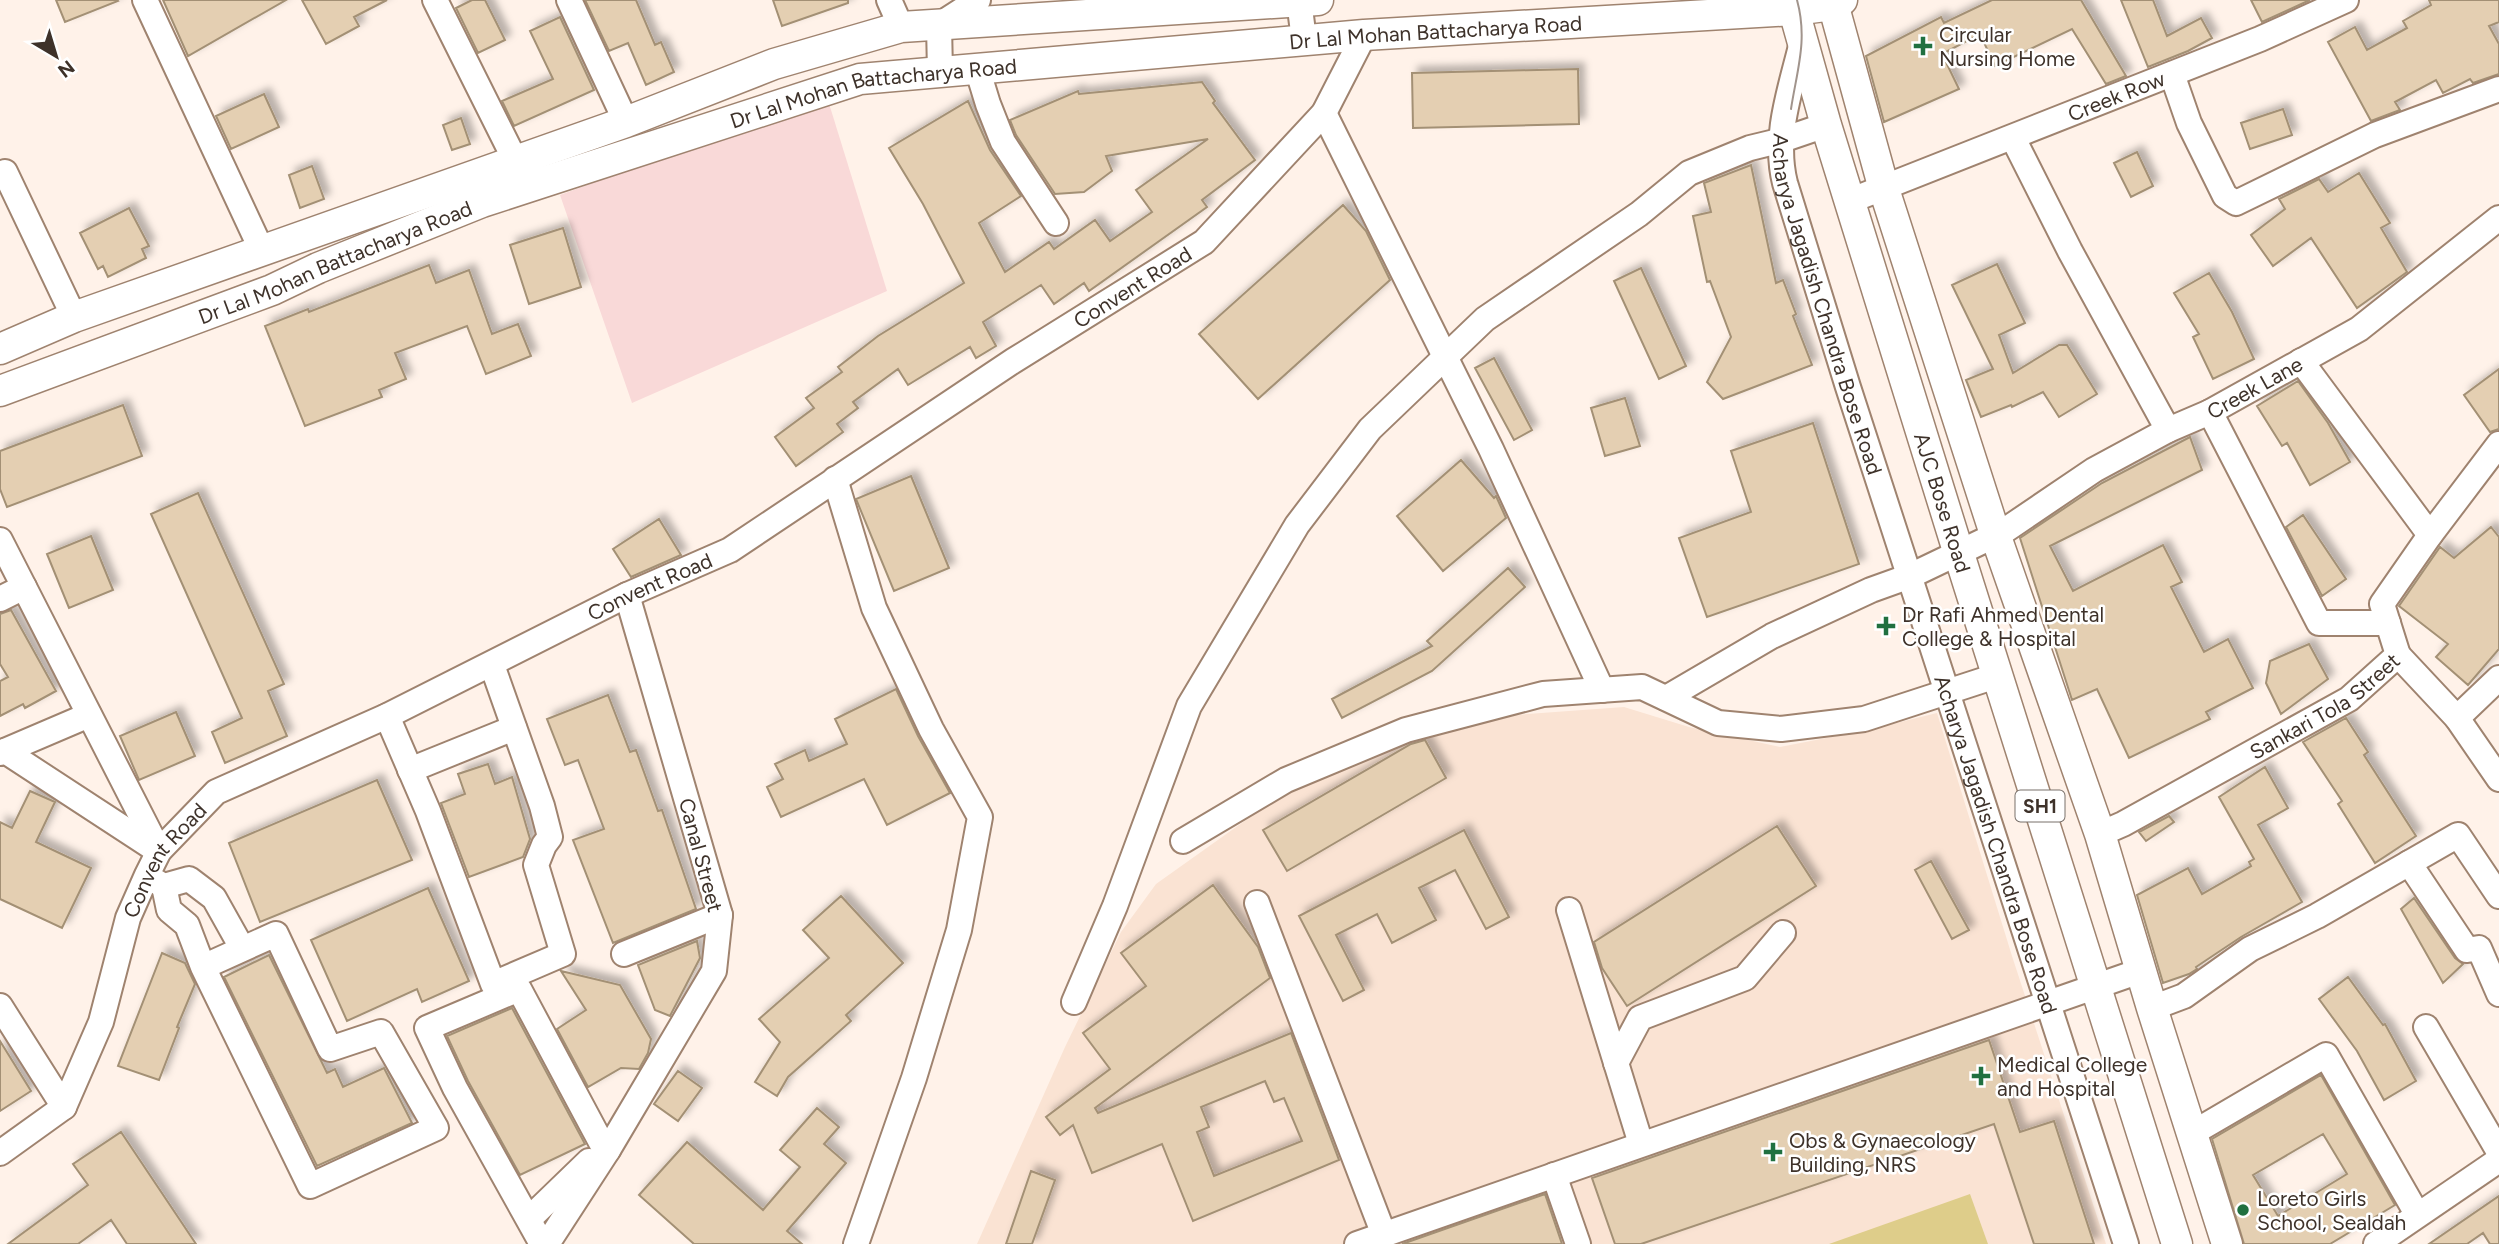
<svg xmlns="http://www.w3.org/2000/svg" width="2499" height="1244" font-family="Figtree,sans-serif">
	<style>
		.built { fill: #fae3d3 }
		.green { fill: #f9d9d8 }
		.water { fill: #decd8a }
		.building { fill: #e4cfb2; stroke: #a39074; stroke-width: 2; fill-rule: evenodd; filter: url(#shadow) }
		.lines { fill: none; stroke-linecap: round; stroke-linejoin: round }
		.minor-casing { stroke: #9f836f; stroke-width: 28 }
		.major-casing { stroke: #9f836f; stroke-width: 33 }
		.minor { stroke: #fff; stroke-width: 24 }
		.major { stroke: #fff; stroke-width: 30 }
		.tram { stroke: #a1948c; stroke-width: 2 }
		.poi-dot { fill: #207040; stroke: #fff; stroke-width: 2.5 }
		.labels { text-anchor: middle; dominant-baseline: central; stroke-width: 5; stroke-linejoin: round; paint-order: stroke }
		.shield { fill: #fff; stroke: #78706a; stroke-width: 2 }
		.shield-label { font-size: 19px; font-weight: bold; fill: #3e322a }
		.street-label { font-size: 21px; fill: #3e322a; stroke: #fff }
		.poi-label { font-size: 21px; fill: #3e322a; stroke: #fff; text-anchor: start }
	</style>
	<defs>
		<filter id="shadow"><feDropShadow dx="6" dy="-6" stdDeviation="3.5" flood-color="#0004"/></filter>
	</defs>
	<rect width="100%" height="100%" fill="#fff2e9"/>
	<!-- built -->
	<path class="built" d="M 1624,707 L 1689,727 L 1780,747 L 1872,729 L 1937,713 L 2012,956 L 2106,1244 L 977,1244 L 1065,1047 L 1121,932 L 1156,884 L 1298,783 L 1421,732 L 1515,715 Z"/>
	<!-- green -->
	<path class="green" d="M 827,97 L 887,291 L 632,403 L 560,195 Z"/>
	<!-- water -->
	<path class="water" d="M 1970,1194 L 1988,1244 L 1829,1244 Z"/>
	<!-- building -->
	<path class="building" d="M 56,0 L 117,0 L 118,1 L 65,22 Z
		M 163,0 L 286,0 L 188,56 Z
		M 302,0 L 387,0 L 354,17 L 359,26 L 326,44 Z
		M 472,0 L 485,0 L 505,40 L 478,53 L 456,8 Z
		M 585,0 L 636,0 L 655,45 L 661,42 L 674,72 L 646,85 L 628,43 L 609,51 Z
		M 773,0 L 848,0 L 848,3 L 782,26 Z
		M 1992,0 L 2081,0 L 2126,76 L 2106,84 L 2072,29 L 1995,66 L 1980,34 L 1942,54 L 1959,89 L 1884,122 L 1866,56 L 1941,17 L 1944,23 Z
		M 2121,0 L 2153,0 L 2167,36 L 2201,18 L 2212,38 L 2188,51 L 2148,67 Z
		M 2251,0 L 2310,0 L 2262,22 Z
		M 2429,0 L 2499,0 L 2499,22 L 2489,26 L 2499,44 L 2499,74 L 2473,83 L 2470,79 L 2443,93 L 2436,80 L 2395,102 L 2400,110 L 2371,121 L 2328,42 L 2355,27 L 2367,50 L 2407,28 L 2403,21 L 2431,5 Z
		M 560,17 L 594,90 L 514,126 L 502,101 L 553,79 L 530,31 Z
		M 1578,69 L 1579,124 L 1413,128 L 1412,73 Z
		M 1202,82 L 1215,101 L 1213,103 L 1255,160 L 1202,200 L 1207,207 L 1089,291 L 1084,283 L 1054,304 L 1041,285 L 983,322 L 996,346 L 976,358 L 970,347 L 908,385 L 898,369 L 853,402 L 858,408 L 837,424 L 843,432 L 796,466 L 775,437 L 814,408 L 806,398 L 842,372 L 838,367 L 878,336 L 964,283 L 923,204 L 889,148 L 968,101 L 990,150 L 1021,196 L 979,223 L 1005,272 L 1049,242 L 1054,249 L 1095,220 L 1110,241 L 1152,212 L 1136,190 L 1208,139 L 1106,156 L 1112,171 L 1084,192 L 1055,194 L 1016,135 L 1010,120 L 1078,91 L 1079,94 Z
		M 264,94 L 279,127 L 231,149 L 216,116 Z
		M 2283,109 L 2292,135 L 2250,149 L 2241,123 Z
		M 461,118 L 470,144 L 452,150 L 443,125 Z
		M 2137,152 L 2153,186 L 2131,197 L 2114,163 Z
		M 1751,165 L 1776,283 L 1783,280 L 1796,314 L 1793,316 L 1812,365 L 1723,399 L 1707,382 L 1731,337 L 1710,281 L 1707,282 L 1693,216 L 1711,212 L 1704,183 Z
		M 312,166 L 324,199 L 300,208 L 289,175 Z
		M 2359,173 L 2390,223 L 2381,228 L 2407,272 L 2357,308 L 2311,238 L 2273,266 L 2251,235 L 2285,209 L 2279,199 L 2319,179 L 2328,192 Z
		M 1343,205 L 1366,231 L 1390,280 L 1258,399 L 1199,334 Z
		M 129,208 L 149,246 L 142,249 L 146,258 L 108,277 L 103,266 L 98,269 L 80,233 Z
		M 563,228 L 581,287 L 529,304 L 510,245 Z
		M 1997,264 L 2025,323 L 1999,335 L 2013,373 L 2059,345 L 2067,345 L 2097,394 L 2059,417 L 2043,392 L 2012,407 L 2011,405 L 1981,417 L 1966,380 L 1993,369 L 1952,285 Z
		M 429,265 L 436,283 L 469,270 L 492,334 L 518,324 L 531,356 L 486,374 L 467,326 L 395,353 L 406,379 L 379,390 L 382,397 L 305,426 L 265,326 L 308,309 L 309,312 Z
		M 1641,268 L 1686,366 L 1659,379 L 1614,281 Z
		M 2209,273 L 2232,312 L 2254,359 L 2213,379 L 2193,337 L 2199,334 L 2174,293 Z
		M 1494,358 L 1532,430 L 1514,440 L 1475,368 Z
		M 2499,369 L 2499,429 L 2490,432 L 2464,395 Z
		M 2298,381 L 2328,423 L 2350,462 L 2310,485 L 2287,443 L 2282,446 L 2257,406 Z
		M 1625,398 L 1640,446 L 1605,456 L 1591,408 Z
		M 123,405 L 142,456 L 7,507 L 0,489 L 0,451 Z
		M 1813,423 L 1859,564 L 1707,617 L 1679,538 L 1751,512 L 1731,451 Z
		M 2190,437 L 2202,470 L 2050,546 L 2073,591 L 2163,545 L 2182,582 L 2171,587 L 2204,652 L 2228,639 L 2253,688 L 2206,712 L 2210,719 L 2129,758 L 2097,689 L 2072,700 L 2020,538 L 2102,483 Z
		M 1461,460 L 1494,498 L 1496,496 L 1506,518 L 1443,571 L 1397,516 Z
		M 911,476 L 949,568 L 894,591 L 856,499 Z
		M 198,493 L 284,684 L 268,691 L 287,736 L 225,763 L 212,732 L 242,718 L 151,514 Z
		M 2303,515 L 2346,579 L 2322,596 L 2286,527 Z
		M 659,519 L 681,555 L 631,577 L 613,549 Z
		M 2491,527 L 2499,537 L 2499,649 L 2468,685 L 2436,657 L 2448,644 L 2399,606 L 2440,547 L 2454,558 Z
		M 91,536 L 113,590 L 69,608 L 47,554 Z
		M 1508,568 L 1525,587 L 1432,671 L 1342,718 L 1332,699 L 1432,646 L 1427,641 Z
		M 11,610 L 56,691 L 25,708 L 23,704 L 0,716 L 0,681 L 8,677 L 0,664 L 0,614 Z
		M 2309,644 L 2328,679 L 2281,714 L 2266,683 L 2270,661 Z
		M 896,689 L 918,736 L 950,793 L 887,825 L 864,779 L 781,817 L 767,787 L 783,779 L 775,764 L 805,750 L 809,761 L 847,744 L 835,719 Z
		M 608,695 L 630,752 L 636,750 L 658,811 L 662,810 L 696,909 L 613,943 L 573,840 L 604,829 L 578,760 L 565,765 L 547,719 Z
		M 176,712 L 195,756 L 139,780 L 120,736 Z
		M 2346,718 L 2368,752 L 2364,755 L 2416,836 L 2375,863 L 2338,804 L 2342,801 L 2303,742 Z
		M 1425,740 L 1446,778 L 1287,871 L 1263,830 L 1411,744 Z
		M 488,764 L 495,784 L 512,777 L 530,839 L 523,857 L 469,877 L 441,803 L 465,794 L 458,774 Z
		M 2265,767 L 2288,808 L 2258,825 L 2302,902 L 2241,937 L 2196,967 L 2197,969 L 2189,974 L 2163,983 L 2137,895 L 2188,868 L 2202,894 L 2251,866 L 2249,862 L 2254,859 L 2219,797 Z
		M 377,780 L 412,860 L 260,922 L 229,843 Z
		M 30,791 L 55,802 L 36,842 L 91,868 L 62,928 L 0,899 L 0,822 L 12,828 Z
		M 2169,816 L 2174,822 L 2146,841 L 2139,832 Z
		M 1777,826 L 1816,886 L 1627,1006 L 1602,968 L 1594,942 Z
		M 1464,830 L 1509,917 L 1486,929 L 1455,870 L 1419,888 L 1436,920 L 1392,943 L 1377,914 L 1336,935 L 1364,990 L 1343,1001 L 1299,916 Z
		M 1931,861 L 1969,930 L 1952,939 L 1915,870 Z
		M 1213,885 L 1258,947 L 1270,978 L 1095,1108 L 1098,1113 L 1291,1033 L 1339,1160 L 1193,1221 L 1162,1144 L 1092,1173 L 1073,1125 L 1060,1135 L 1046,1117 L 1110,1069 L 1083,1033 L 1146,986 L 1121,953 ZM 1265,1081 L 1274,1102 L 1284,1098 L 1302,1141 L 1214,1176 L 1197,1132 L 1209,1127 L 1201,1107 Z
		M 428,888 L 469,981 L 422,1002 L 417,989 L 347,1021 L 311,940 Z
		M 841,896 L 903,963 L 846,1015 L 851,1021 L 788,1077 L 777,1096 L 755,1082 L 780,1042 L 759,1019 L 829,958 L 803,930 Z
		M 2414,898 L 2455,958 L 2463,964 L 2443,983 L 2401,909 Z
		M 697,941 L 700,958 L 670,1016 L 655,1010 L 638,965 Z
		M 162,953 L 185,963 L 195,984 L 177,1027 L 179,1028 L 159,1080 L 118,1066 Z
		M 269,955 L 327,1073 L 335,1069 L 343,1087 L 384,1068 L 412,1123 L 317,1166 L 224,977 Z
		M 561,971 L 620,985 L 651,1039 L 648,1053 L 639,1069 L 621,1068 L 588,1087 L 557,1029 L 586,1010 Z
		M 2348,977 L 2383,1025 L 2385,1024 L 2416,1081 L 2384,1100 L 2357,1051 L 2319,999 Z
		M 512,1008 L 585,1144 L 520,1175 L 468,1081 L 447,1036 Z
		M 1989,1040 L 2020,1132 L 2054,1121 L 2094,1244 L 2034,1244 L 1994,1124 L 1641,1244 L 1615,1244 L 1592,1178 Z
		M 0,1041 L 31,1091 L 0,1111 Z
		M 678,1071 L 702,1088 L 678,1121 L 654,1104 Z
		M 2321,1075 L 2395,1205 L 2330,1244 L 2244,1244 L 2212,1139 ZM 2323,1134 L 2347,1174 L 2278,1216 L 2253,1175 Z
		M 817,1108 L 839,1127 L 824,1144 L 846,1163 L 787,1231 L 802,1244 L 694,1244 L 639,1195 L 687,1142 L 763,1210 L 800,1167 L 780,1150 Z
		M 121,1132 L 196,1244 L 127,1244 L 111,1220 L 78,1244 L 8,1244 L 88,1185 L 73,1164 Z
		M 1031,1171 L 1055,1180 L 1032,1244 L 1006,1244 Z
		M 1545,1194 L 1562,1244 L 1402,1244 Z
		M 2499,1196 L 2499,1244 L 2490,1244 L 2483,1233 L 2467,1244 L 2429,1244 Z"/>
	<g class="lines">
		<!-- minor casing -->
		<g class="minor-casing">
			<g id="minor">
				<path d="M 145,0 L 262,251"/>
				<path d="M 435,0 L 515,160"/>
				<path d="M 569,0 L 626,122"/>
				<path d="M 889,0 L 901,27"/>
				<path d="M 1299,0 L 1304,40"/>
				<path id="s1" d="M 1802,42 C 1791,88 1773,136 1785,183 L 1848,387 L 2126,1244"/>
				<path d="M 977,68 L 988,104 L 1003,142 L 1056,223"/>
				<path d="M 940,72 L 939,25 L 978,0"/>
				<path d="M 2172,74 L 2189,123 L 2225,196 L 2236,203 L 2375,135 L 2499,89"/>
				<path d="M 1324,113 L 1491,449 L 1602,690"/>
				<path d="M 2013,138 L 2070,251 L 2168,430"/>
				<path d="M 5,172 L 74,317"/>
				<path id="s2" d="M 1852,200 L 2260,39 L 2346,0"/>
				<path d="M 2301,361 L 2430,535"/>
				<path d="M 2210,412 L 2319,623 L 2388,623"/>
				<path d="M 835,479 L 874,608 L 931,729 L 980,817 L 959,930 L 914,1078 L 856,1244"/>
				<path d="M 0,540 L 159,851"/>
				<path d="M 0,599 L 24,587"/>
				<path d="M 2398,655 L 2457,718 L 2499,678"/>
				<path id="s3" d="M 1666,698 L 1772,636 L 1871,590 L 1910,576 L 2004,531 L 2094,470 L 2168,430 L 2210,412 L 2359,329 L 2499,218"/>
				<path d="M 387,716 L 428,811 L 493,984 L 563,954 L 536,865 L 544,845 L 550,837 L 542,806 L 492,665"/>
				<path d="M 2457,718 L 2499,779"/>
				<path d="M 5,751 L 158,851"/>
				<path d="M 0,753 L 89,715"/>
				<path d="M 410,770 L 514,728"/>
				<path id="s4" d="M 2100,834 L 2123,824 L 2349,699 L 2398,655 L 2382,604 L 2430,535 L 2499,444"/>
				<path d="M 1183,841 L 1286,780 L 1406,730 L 1543,694 L 1642,687 L 1718,723 L 1781,729 L 1864,719 L 1999,675"/>
				<path d="M 2409,863 L 2467,950 L 2479,948 L 2499,994"/>
				<path d="M 152,879 L 164,886 L 189,879 L 214,898 L 242,948"/>
				<path d="M 164,886 L 169,910 L 187,925 L 203,967 L 310,1186 L 436,1128 L 381,1032 L 330,1049 L 276,934 L 203,967"/>
				<path d="M 1257,903 L 1384,1235"/>
				<path d="M 1569,910 L 1641,1144"/>
				<path d="M 624,954 L 720,915"/>
				<path d="M 1074,1002 L 1115,906 L 1189,706 L 1297,525 L 1370,429 L 1485,319 L 1639,214 L 1689,173 L 1750,148 L 1779,141 L 1826,125"/>
				<path d="M 0,1006 L 64,1107"/>
				<path d="M 2152,1008 L 2184,996 L 2250,949 L 2317,916 L 2458,835 L 2499,896"/>
				<path d="M 2426,1027 L 2499,1152"/>
				<path d="M 1616,1063 L 1640,1018 L 1745,978 L 1783,933"/>
				<path d="M 2191,1134 L 2326,1055 L 2417,1214"/>
				<path id="s5" d="M 0,1153 L 64,1107 L 101,1022 L 128,918 L 147,875 L 159,851 L 216,792 L 387,716 L 627,595 L 730,550 L 1013,361 L 1204,242 L 1324,113 L 1364,35"/>
				<path d="M 1554,1175 L 1578,1244"/>
				<path d="M 529,1219 L 589,1161"/>
				<path d="M 542,1244 L 455,1088 L 427,1028 L 519,989 L 603,1146 L 608,1150"/>
				<path d="M 547,1244 L 608,1150 L 714,971 L 720,915 L 627,595"/>
				<path d="M 1357,1244 L 2140,971"/>
				<path d="M 2376,1244 L 2499,1160"/>
			</g>
		</g>
		<!-- major casing -->
		<g class="major-casing">
			<g id="major">
				<path id="s6" d="M 1791,0 L 1826,125 L 1959,554 L 2177,1244"/>
				<path d="M 1832,0 L 1884,189 L 1995,534 L 2100,834 L 2152,1008 L 2227,1244"/>
				<path d="M 0,349 L 74,317 L 626,122 L 774,64 L 901,27 L 1318,0"/>
				<path id="s7" d="M 0,391 L 272,290 L 318,268 L 482,202 L 860,79 L 1364,35 L 1794,10 L 1833,5 L 1842,0"/>
			</g>
		</g>
		<!-- minor -->
		<use href="#minor" class="minor"/>
		<!-- major -->
		<use href="#major" class="major"/>
		<!-- tram -->
		<path class="tram" d="M 1791,109 C 1797,70 1808,40 1797,0"/>
	</g>
	<!-- markers -->
	<g class="poi-dot">
		<path d="M1919.5 35.5h7v7h7v7h-7v7h-7v-7h-7v-7h7z"/>
		<path d="M1882.5 615.5h7v7h7v7h-7v7h-7v-7h-7v-7h7z"/>
		<path d="M1977.5 1065.5h7v7h7v7h-7v7h-7v-7h-7v-7h7z"/>
		<path d="M1769.5 1141.5h7v7h7v7h-7v7h-7v-7h-7v-7h7z"/>
		<circle cx="2243" cy="1210" r="7"/>
	</g>
	<g class="labels">
		<!-- shield labels -->
		<rect class="shield" x="2015.5" y="790.5" width="49" height="31" rx="5"/>
		<g class="shield-label">
			<text x="2040" y="806">SH1</text>
		</g>
		<!-- street labels -->
		<g class="street-label">
			<text stroke="none"><textPath href="#s7" startOffset="1493">Dr Lal Mohan Battacharya Road</textPath></text>
			<text stroke="none"><textPath href="#s7" startOffset="926">Dr Lal Mohan Battacharya Road</textPath></text>
			<text stroke="none"><textPath href="#s2" startOffset="284">Creek Row</textPath></text>
			<text stroke="none"><textPath href="#s7" startOffset="359">Dr Lal Mohan Battacharya Road</textPath></text>
			<text stroke="none"><textPath href="#s5" startOffset="1484">Convent Road</textPath></text>
			<text stroke="none"><textPath href="#s1" startOffset="271">Acharya Jagadish Chandra Bose Road</textPath></text>
			<text stroke="none"><textPath href="#s3" startOffset="667">Creek Lane</textPath></text>
			<text stroke="none"><textPath href="#s6" startOffset="525">AJC Bose Road</textPath></text>
			<text stroke="none"><textPath href="#s5" startOffset="915">Convent Road</textPath></text>
			<text stroke="none"><textPath href="#s4" startOffset="259">Sankari Tola Street</textPath></text>
			<text stroke="none"><textPath href="#s1" startOffset="838">Acharya Jagadish Chandra Bose Road</textPath></text>
			<text transform="translate(701 855) rotate(75)">Canal Street</text>
			<text stroke="none"><textPath href="#s5" startOffset="348">Convent Road</textPath></text>
		</g>
		<!-- poi labels -->
		<g class="poi-label">
			<text x="1939" y="34">Circular<tspan x="1939" dy="24">Nursing Home</tspan></text>
			<text x="1902" y="614">Dr Rafi Ahmed Dental<tspan x="1902" dy="24">College &amp; Hospital</tspan></text>
			<text x="1997" y="1064">Medical College<tspan x="1997" dy="24">and Hospital</tspan></text>
			<text x="1789" y="1140">Obs &amp; Gynaecology<tspan x="1789" dy="24">Building, NRS</tspan></text>
			<text x="2257" y="1198">Loreto Girls<tspan x="2257" dy="24">School, Sealdah</tspan></text>
		</g>
	</g>
	<!-- north arrow -->
	<g transform="translate(56 56) rotate(142)" stroke="#ffffff" stroke-width="5" paint-order="stroke">
	<path d="M0-5L12 26L0 18L-12 26Z" fill="#3e322a"/>
	<text y="-10" font-size="19" font-weight="bold" text-anchor="middle" fill="#3e322a">N</text>
	</g>
</svg>
